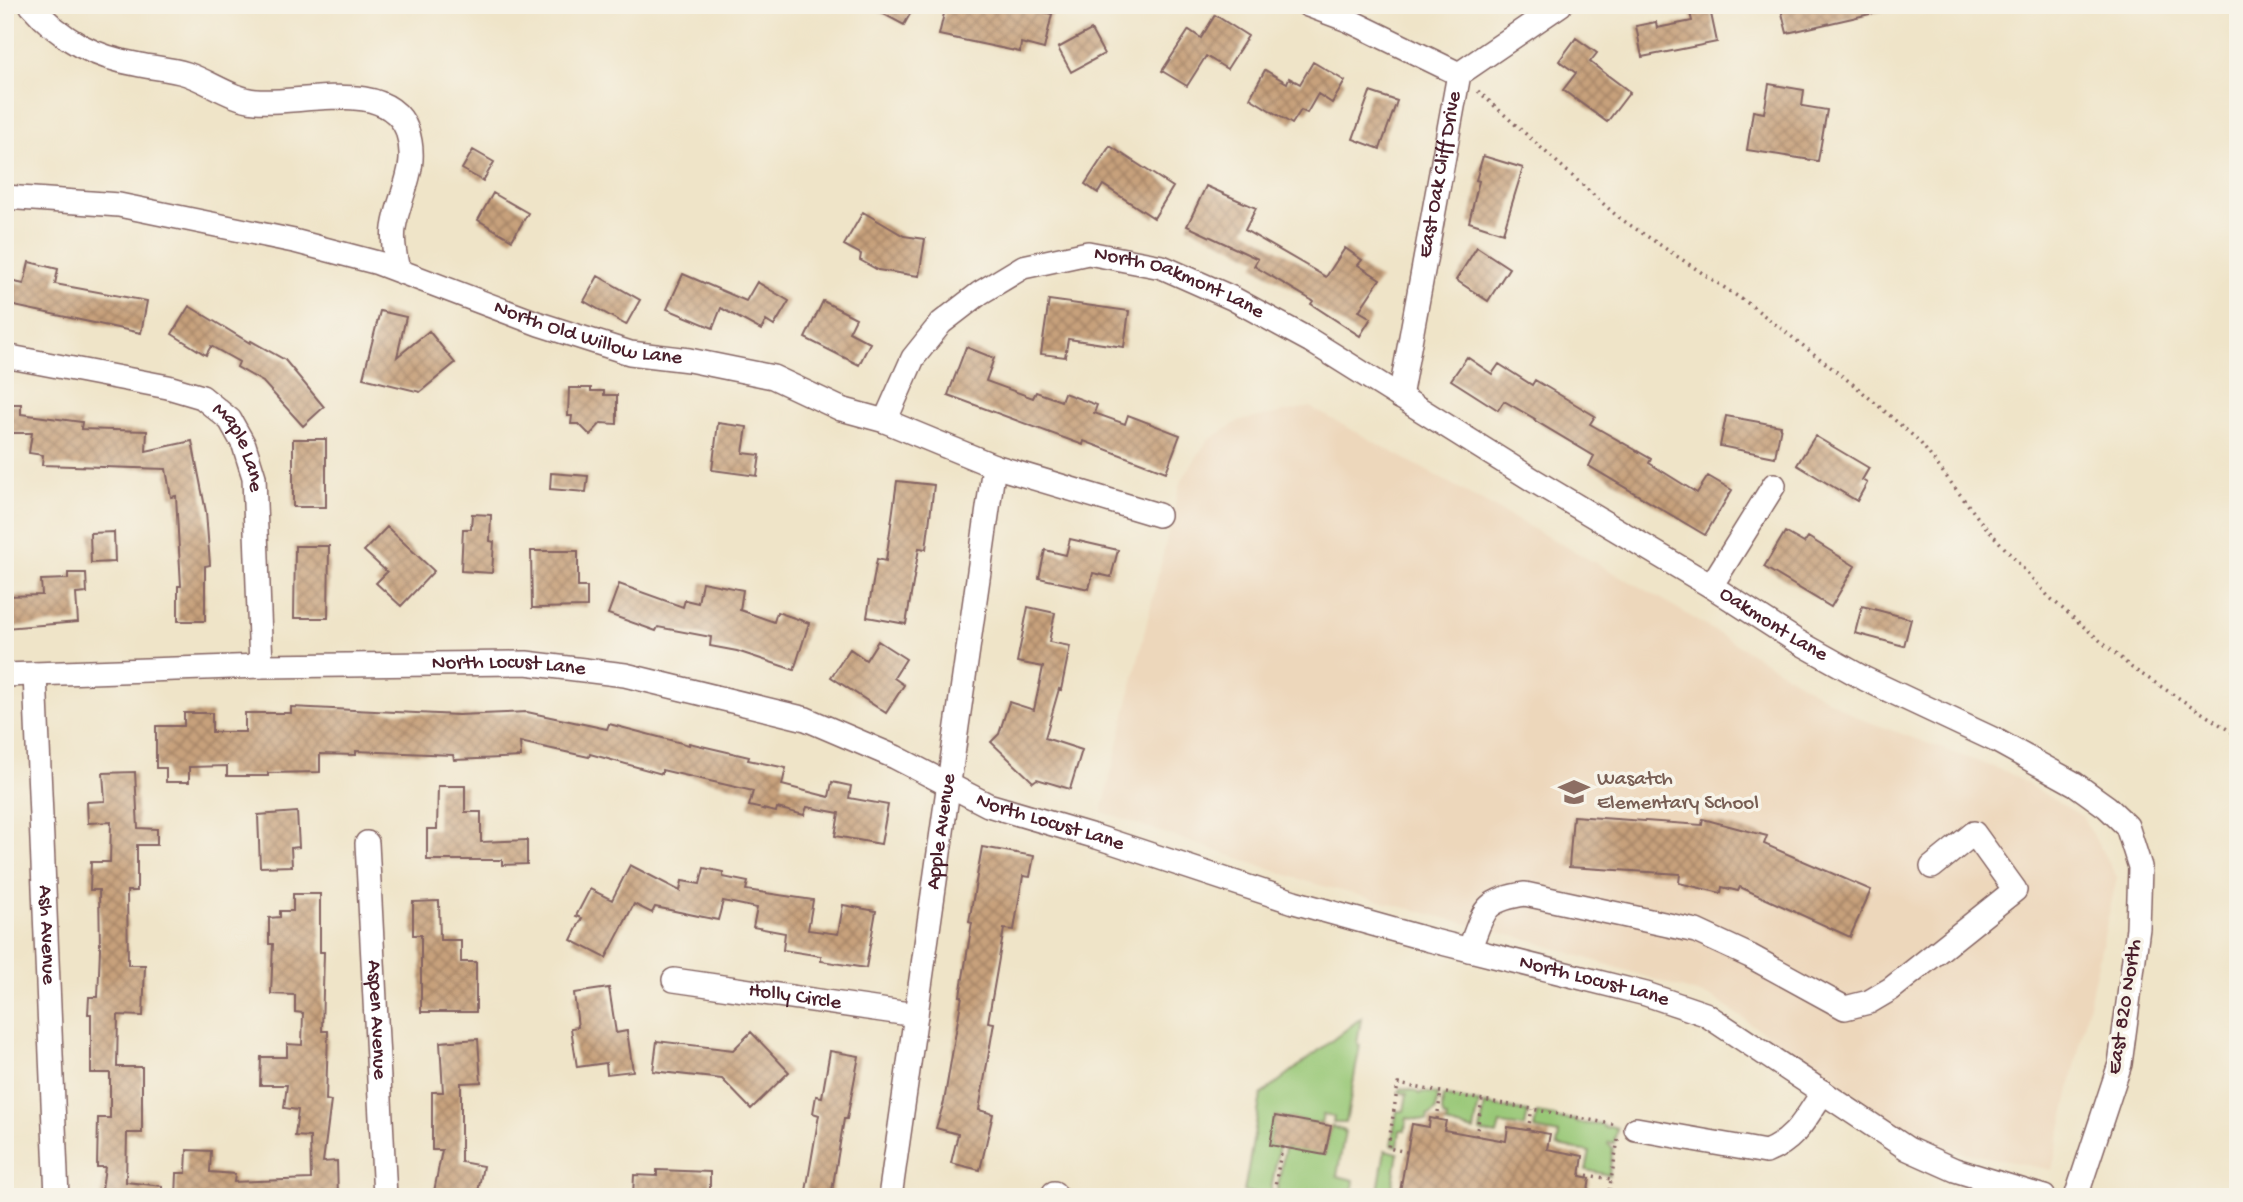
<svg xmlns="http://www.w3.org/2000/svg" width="2243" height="1202" font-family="'Gochi Hand',sans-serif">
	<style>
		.built { fill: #edd7bb }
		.grass { fill: #99c877; stroke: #727451; stroke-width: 2 }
		.building { fill: url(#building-cross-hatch) }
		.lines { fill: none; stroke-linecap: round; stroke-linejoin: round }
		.minor-casing { stroke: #846462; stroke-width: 26 }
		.path { stroke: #846462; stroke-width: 3.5; stroke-dasharray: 2 5; stroke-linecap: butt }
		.minor { stroke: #fff; stroke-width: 23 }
		.labels { text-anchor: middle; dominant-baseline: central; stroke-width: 7; stroke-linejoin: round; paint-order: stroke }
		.street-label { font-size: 21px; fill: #4a1f2b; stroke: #f7f3e8 }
		.education-label { font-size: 21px; fill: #785e54; stroke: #f7f3e8; text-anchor: start }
	</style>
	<defs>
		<pattern id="building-cross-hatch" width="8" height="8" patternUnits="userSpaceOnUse" patternTransform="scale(1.75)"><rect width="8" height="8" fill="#c7a17c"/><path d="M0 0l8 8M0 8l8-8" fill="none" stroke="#a48366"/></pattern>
	</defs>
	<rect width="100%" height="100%" fill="#f7f3e8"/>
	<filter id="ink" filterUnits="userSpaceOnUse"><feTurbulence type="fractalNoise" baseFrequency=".0143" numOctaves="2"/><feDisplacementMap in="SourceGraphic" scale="14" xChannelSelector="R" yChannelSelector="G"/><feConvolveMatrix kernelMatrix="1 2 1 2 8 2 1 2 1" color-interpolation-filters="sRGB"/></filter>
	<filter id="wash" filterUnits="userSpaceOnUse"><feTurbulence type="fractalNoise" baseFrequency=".00686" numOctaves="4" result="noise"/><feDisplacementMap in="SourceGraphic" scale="28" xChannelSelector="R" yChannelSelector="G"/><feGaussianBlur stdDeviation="1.57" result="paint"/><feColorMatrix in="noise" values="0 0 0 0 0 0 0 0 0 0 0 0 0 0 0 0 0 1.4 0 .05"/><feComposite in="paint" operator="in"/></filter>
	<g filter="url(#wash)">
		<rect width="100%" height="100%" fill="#efe4c8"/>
		<!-- built -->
		<path class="built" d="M 1310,407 L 1660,598 L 1858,718 L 2007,772 L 2082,816 L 2117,877 L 2052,1170 L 1927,1145 L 1713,998 L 1536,942 L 1308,882 L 1102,812 L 1180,483 L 1207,441 L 1239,421 Z"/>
		<!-- grass -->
		<path class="grass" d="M 1361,1018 L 1357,1044 L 1360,1045 L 1346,1123 L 1333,1123 L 1334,1117 L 1323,1115 L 1321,1124 L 1275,1116 L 1270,1144 L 1279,1146 L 1270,1196 L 1244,1192 L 1261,1095 Z
			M 1401,1088 L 1415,1091 L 1419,1094 L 1422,1092 L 1438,1094 L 1436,1110 L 1431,1115 L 1428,1115 L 1427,1121 L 1407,1118 L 1405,1130 L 1400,1130 L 1398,1146 L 1391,1145 L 1397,1111 L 1404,1111 L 1407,1094 L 1399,1092 Z
			M 1443,1096 L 1479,1103 L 1474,1131 L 1446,1124 L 1447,1118 L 1444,1117 L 1442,1112 Z
			M 1485,1104 C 1500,1107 1512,1109 1528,1112 L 1525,1127 L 1500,1124 L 1497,1135 L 1480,1132 Z
			M 1537,1113 L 1555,1116 L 1558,1119 L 1575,1120 L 1577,1123 L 1602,1125 L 1606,1128 L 1610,1126 L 1617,1128 L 1614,1143 L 1609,1142 L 1608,1144 L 1613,1148 L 1609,1175 L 1586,1170 L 1590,1152 L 1557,1146 L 1559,1134 L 1534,1129 Z
			M 1331,1126 L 1345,1131 L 1337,1176 L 1354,1180 L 1352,1197 L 1276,1197 L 1285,1147 L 1325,1154 Z
			M 1385,1150 L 1398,1153 L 1391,1194 L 1395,1197 L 1377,1197 Z"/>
		<g id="blocks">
			<!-- building -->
			<path class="building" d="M 867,5 L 915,5 L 904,25 Z
				M 946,5 L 1013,5 L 1052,14 L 1044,49 L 1021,43 L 1020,52 L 939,35 Z
				M 1780,5 L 1882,5 L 1883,11 L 1787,33 Z
				M 1710,9 L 1717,42 L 1642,57 L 1636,26 L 1656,22 L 1657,28 L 1692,21 L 1690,13 Z
				M 1215,15 L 1248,36 L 1227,69 L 1206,56 L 1187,86 L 1162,71 L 1189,30 L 1201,38 Z
				M 1091,30 L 1104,54 L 1071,72 L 1058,48 Z
				M 1576,38 L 1597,53 L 1590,62 L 1630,92 L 1607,122 L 1563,90 L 1576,73 L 1559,61 Z
				M 1313,62 L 1345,81 L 1332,103 L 1318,94 L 1307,113 L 1301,110 L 1292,124 L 1250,98 L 1265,70 L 1287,83 L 1289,78 L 1300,84 Z
				M 1769,84 L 1804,90 L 1802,106 L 1827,110 L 1818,161 L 1747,150 L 1753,111 L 1764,113 Z
				M 1370,92 L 1397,101 L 1380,149 L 1353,139 Z
				M 1110,146 L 1173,187 L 1154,218 L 1103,185 L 1098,193 L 1085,184 Z
				M 473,150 L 494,162 L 483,181 L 462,169 Z
				M 1483,156 L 1523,168 L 1503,233 L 1469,222 L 1479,181 L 1476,180 Z
				M 1206,186 L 1256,208 L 1245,230 L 1326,277 L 1345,248 L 1362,260 L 1358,265 L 1380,279 L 1359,311 L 1371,318 L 1360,336 L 1311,304 L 1313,301 L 1254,266 L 1258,259 L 1187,226 Z
				M 493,193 L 528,213 L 512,240 L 478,220 Z
				M 863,212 L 904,236 L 925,239 L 919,276 L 878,270 L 860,260 L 861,254 L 844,245 Z
				M 1477,247 L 1509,268 L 1488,301 L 1456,280 Z
				M 29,262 L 58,269 L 55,284 L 147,301 L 141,333 L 5,304 L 5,280 L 24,284 Z
				M 683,274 L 746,301 L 757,282 L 789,301 L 774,326 L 766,321 L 761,330 L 721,308 L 713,328 L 667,309 Z
				M 598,276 L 640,300 L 626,325 L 584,301 Z
				M 1049,300 L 1129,311 L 1124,347 L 1068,339 L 1065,357 L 1041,354 Z
				M 823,301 L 856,318 L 849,332 L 870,343 L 859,365 L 805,338 Z
				M 189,306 L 250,343 L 251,341 L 285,360 L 324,407 L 303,426 L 263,382 L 237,367 L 239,362 L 211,346 L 206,355 L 172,334 Z
				M 380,311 L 406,317 L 397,357 L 429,331 L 455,363 L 420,392 L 363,378 Z
				M 966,347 L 994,358 L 986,381 L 1033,398 L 1036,392 L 1061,401 L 1064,393 L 1097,405 L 1094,413 L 1125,424 L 1128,415 L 1180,435 L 1166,472 L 1084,441 L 1083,445 L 948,395 Z
				M 1467,357 L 1492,374 L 1499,364 L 1532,385 L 1535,380 L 1595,416 L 1590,424 L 1651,459 L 1649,463 L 1697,493 L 1708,476 L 1732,490 L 1705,535 L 1589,466 L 1594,456 L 1534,420 L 1535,419 L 1504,401 L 1498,410 L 1451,380 Z
				M 569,388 L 591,388 L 591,391 L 604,391 L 604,395 L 617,395 L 617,424 L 601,423 L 590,435 L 579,424 L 571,424 L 572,416 L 568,416 Z
				M 5,404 L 21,404 L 21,414 L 82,422 L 81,429 L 147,431 L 146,451 L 192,441 L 206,512 L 210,565 L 205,566 L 205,621 L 178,621 L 178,586 L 181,586 L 176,496 L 171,497 L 166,469 L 42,465 L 43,455 L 29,453 L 32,433 L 5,433 Z
				M 1726,416 L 1781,426 L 1775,457 L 1720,446 Z
				M 718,423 L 747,427 L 743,453 L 760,455 L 757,476 L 712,470 Z
				M 1815,436 L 1869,468 L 1862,480 L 1867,483 L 1857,501 L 1797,465 Z
				M 293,439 L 326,439 L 326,507 L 293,507 Z
				M 551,473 L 588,476 L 586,492 L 550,489 Z
				M 897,481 L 934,485 L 926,549 L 919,548 L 906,624 L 867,617 L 877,559 L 886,561 Z
				M 472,514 L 491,515 L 490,541 L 494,542 L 492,573 L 461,571 L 463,529 L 471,529 Z
				M 387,527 L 434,571 L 401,606 L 376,583 L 387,572 L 364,551 Z
				M 114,532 L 115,562 L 91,563 L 90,533 Z
				M 1785,532 L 1804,543 L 1808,537 L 1855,566 L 1831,607 L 1764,567 Z
				M 1070,539 L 1118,550 L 1111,577 L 1093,573 L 1089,589 L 1039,578 L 1045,550 L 1066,555 Z
				M 295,546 L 329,546 L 328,618 L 294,618 Z
				M 531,551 L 578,551 L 578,587 L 587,587 L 587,607 L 532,608 Z
				M 68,573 L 86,573 L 87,593 L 76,594 L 78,622 L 5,628 L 5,596 L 42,595 L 41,580 L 68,579 Z
				M 702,582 L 743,590 L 740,610 L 774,622 L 777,612 L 809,623 L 794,670 L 737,651 L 710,646 L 711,637 L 658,627 L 656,631 L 608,614 L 619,584 L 683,607 L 685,600 L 698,603 Z
				M 1862,606 L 1911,619 L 1904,646 L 1855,633 Z
				M 1028,607 L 1055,613 L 1049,642 L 1070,646 L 1061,690 L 1059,689 L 1045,738 L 1082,750 L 1070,789 L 1037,779 L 1033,782 L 991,742 L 999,734 L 1009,702 L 1034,710 L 1043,667 L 1017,662 Z
				M 878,641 L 906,659 L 894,678 L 904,685 L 886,713 L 831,677 L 850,649 L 866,660 Z
				M 291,707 L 458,715 L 527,712 L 607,729 L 609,724 L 689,745 L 689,743 L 749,757 L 748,760 L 786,768 L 782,785 L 829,797 L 832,782 L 851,786 L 849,798 L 888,805 L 881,844 L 835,836 L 839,813 L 807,807 L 804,815 L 777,808 L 776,812 L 749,806 L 753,791 L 662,770 L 662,774 L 590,754 L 589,757 L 520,742 L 521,757 L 454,760 L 453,755 L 356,751 L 356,755 L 320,754 L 320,772 L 268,773 L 268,776 L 227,776 L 227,766 L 189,767 L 189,782 L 166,782 L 166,768 L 156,768 L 156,726 L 184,726 L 184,713 L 212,713 L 212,732 L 245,732 L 245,713 L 291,713 Z
				M 135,772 L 138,828 L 157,829 L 157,845 L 137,845 L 137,891 L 127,891 L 128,965 L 145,965 L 143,1016 L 118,1015 L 117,1067 L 142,1067 L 142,1133 L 127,1133 L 126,1182 L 162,1186 L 162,1197 L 101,1197 L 105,1167 L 97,1167 L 98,1118 L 110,1118 L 110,1073 L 91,1073 L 91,1014 L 88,1014 L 89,997 L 98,997 L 100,949 L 99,890 L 90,890 L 91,862 L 110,862 L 111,822 L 88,823 L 87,802 L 105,801 L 103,773 Z
				M 438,786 L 465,786 L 465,812 L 481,812 L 481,842 L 527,840 L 527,864 L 502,865 L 502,860 L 427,860 L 427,829 L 437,829 Z
				M 297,812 L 299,847 L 291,848 L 292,866 L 260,867 L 258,815 Z
				M 1573,816 L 1702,825 L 1703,819 L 1767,836 L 1764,844 L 1871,890 L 1850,937 L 1740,887 L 1738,891 L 1722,887 L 1721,893 L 1679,883 L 1680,874 L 1569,867 Z
				M 982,847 L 1034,856 L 1030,877 L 1023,876 L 1014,930 L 1004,929 L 988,1022 L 994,1023 L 979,1110 L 993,1114 L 980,1170 L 951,1163 L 958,1134 L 936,1128 L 944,1102 L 962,996 L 960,996 L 972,923 L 969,922 Z
				M 630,865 L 680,891 L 682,881 L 700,884 L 704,868 L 723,872 L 723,877 L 748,882 L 746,890 L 813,900 L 808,930 L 838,934 L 843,905 L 876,911 L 866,968 L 821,961 L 821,956 L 783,950 L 785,933 L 753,927 L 757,908 L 723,901 L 718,920 L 655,907 L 652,913 L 634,904 L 606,958 L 571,940 L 582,918 L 576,916 L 590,889 L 612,900 Z
				M 293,894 L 320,894 L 320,952 L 324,952 L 322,1031 L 328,1031 L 326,1100 L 331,1101 L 323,1162 L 337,1161 L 338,1197 L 176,1197 L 177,1173 L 186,1173 L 187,1150 L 211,1151 L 210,1172 L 235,1174 L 234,1182 L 311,1179 L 310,1137 L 295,1136 L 298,1110 L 284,1108 L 287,1085 L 260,1085 L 261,1057 L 287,1057 L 287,1044 L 302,1045 L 303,1013 L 295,1012 L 295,995 L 271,994 L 273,944 L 269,944 L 269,918 L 280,917 L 280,911 L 293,911 Z
				M 439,901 L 440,940 L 461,940 L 461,962 L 476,962 L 476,1012 L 421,1012 L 421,935 L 413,935 L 413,902 Z
				M 609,988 L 616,1033 L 627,1031 L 633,1071 L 607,1074 L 606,1063 L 577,1067 L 571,1028 L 578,1027 L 574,993 Z
				M 751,1032 L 789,1072 L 751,1109 L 722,1079 L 653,1071 L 657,1041 L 733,1050 Z
				M 478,1039 L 481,1082 L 461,1083 L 461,1162 L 483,1166 L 477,1197 L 433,1197 L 442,1150 L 432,1150 L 432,1092 L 443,1092 L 440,1042 Z
				M 830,1051 L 859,1056 L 847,1119 L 844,1119 L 831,1197 L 805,1197 L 819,1115 L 813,1113 L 816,1096 L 822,1097 Z
				M 1275,1116 L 1331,1126 L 1325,1155 L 1270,1145 Z
				M 1430,1118 L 1446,1121 L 1444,1130 L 1506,1141 L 1508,1127 L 1550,1134 L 1547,1149 L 1583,1156 L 1580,1176 L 1590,1178 L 1587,1197 L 1399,1197 L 1412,1124 L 1429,1127 Z
				M 657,1170 L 710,1172 L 710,1197 L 633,1197 L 634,1175 L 657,1176 Z"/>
		</g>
	</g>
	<g filter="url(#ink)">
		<use href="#blocks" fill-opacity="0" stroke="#846462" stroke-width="2"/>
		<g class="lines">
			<!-- minor casing -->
			<g class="minor-casing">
				<g id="minor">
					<path d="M 31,5 C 62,41 94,57 140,65 C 155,68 172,69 187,74 C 210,82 232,99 256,101 C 299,105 387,77 407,130 C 420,168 399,193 394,228 C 392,242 395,257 398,270"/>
					<path d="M 1308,5 L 1348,20 L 1459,74"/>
					<path id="s1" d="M 5,197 L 119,205 L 294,241 L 378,263 L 539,324 L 630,353 L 689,360 L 773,377 L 841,409 L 885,421 L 994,466 L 1158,515"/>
					<path id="s2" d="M 5,356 L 168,387 L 202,397 L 230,420 L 244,445 L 254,477 L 261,666"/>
					<path id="s3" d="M 1400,397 L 1459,74 L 1560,5"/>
					<path id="s4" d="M 885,421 L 913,358 L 941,323 L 980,293 L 1023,267 L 1088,253 L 1162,267 L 1232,298 L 1311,341 L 1533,480 L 1711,586 L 1795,640 L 1865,679 L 1997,741 L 2075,784 L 2107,807 L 2127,826 L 2140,867 L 2138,928 L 2120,1064 L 2076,1197"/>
					<path d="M 1711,586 L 1774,485"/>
					<path id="s5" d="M 35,674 L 57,1197"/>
					<path id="s6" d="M 5,675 L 261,666 L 526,663 L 625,675 L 806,719 L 895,757 L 988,805 L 1097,837 L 1294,902 L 1430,940 L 1646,994 L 1705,1014 L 1908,1149 L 1955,1170 L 2044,1197"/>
					<path id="s7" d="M 367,843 L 385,1197"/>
					<path d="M 1469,950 C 1484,913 1481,900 1525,894 L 1696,931 L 1750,956 L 1845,1008 L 1869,1002 L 1891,989 L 2015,890 L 1974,833 L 1932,867"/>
					<path id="s8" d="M 674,980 L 916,1015"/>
					<path d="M 1636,1129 L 1766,1152 C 1796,1140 1805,1119 1823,1092"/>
					<path id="s9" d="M 890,1197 L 994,466"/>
					<path d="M 1054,1197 L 1054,1193"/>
				</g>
			</g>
			<!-- path -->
			<path class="path" d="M 1478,91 L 1618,217 L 1752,306 L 1859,389 L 1919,441 L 1982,523 L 2049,597 L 2132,668 L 2238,736
				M 1437,1119 L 1441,1092
				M 1528,1130 L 1532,1109
				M 1476,1136 L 1482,1100
				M 1407,1152 L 1388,1148 L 1398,1084 L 1617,1125
				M 1580,1174 L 1611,1179
				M 1273,1197 L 1282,1147
				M 1608,1197 L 1618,1140"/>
			<!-- minor -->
			<use href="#minor" class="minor"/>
		</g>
	</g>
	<!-- icons -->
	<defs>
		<g id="school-bare" transform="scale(2.415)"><path d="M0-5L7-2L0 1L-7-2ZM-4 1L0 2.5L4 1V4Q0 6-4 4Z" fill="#8d6e63" stroke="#f7f3e8" stroke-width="2.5" paint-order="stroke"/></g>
	</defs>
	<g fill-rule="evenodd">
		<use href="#school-bare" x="1574" y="792"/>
	</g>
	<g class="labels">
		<!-- street labels -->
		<g class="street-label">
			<text stroke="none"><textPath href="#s3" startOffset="226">East Oak Cliff Drive</textPath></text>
			<text stroke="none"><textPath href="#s4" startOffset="376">North Oakmont Lane</textPath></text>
			<text stroke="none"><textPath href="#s1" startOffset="602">North Old Willow Lane</textPath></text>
			<text stroke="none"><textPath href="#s2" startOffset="266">Maple Lane</textPath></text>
			<text stroke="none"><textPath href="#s4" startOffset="1064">Oakmont Lane</textPath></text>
			<text stroke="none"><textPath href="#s6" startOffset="504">North Locust Lane</textPath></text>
			<text stroke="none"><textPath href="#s6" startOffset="1073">North Locust Lane</textPath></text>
			<text stroke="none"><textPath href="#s9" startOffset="369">Apple Avenue</textPath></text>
			<text stroke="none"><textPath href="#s5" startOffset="261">Ash Avenue</textPath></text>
			<text stroke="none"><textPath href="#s6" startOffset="1640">North Locust Lane</textPath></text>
			<text stroke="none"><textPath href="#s8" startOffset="122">Holly Circle</textPath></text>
			<text transform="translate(2126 1007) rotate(-81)">East 820 North</text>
			<text stroke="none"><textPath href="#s7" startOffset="177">Aspen Avenue</textPath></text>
		</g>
		<!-- education labels -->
		<g class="education-label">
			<text x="1597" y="780">Wasatch<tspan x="1597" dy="24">Elementary School</tspan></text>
		</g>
	</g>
	<!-- margin -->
	<rect width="2243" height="1202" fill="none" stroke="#f7f3e8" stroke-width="28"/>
</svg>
